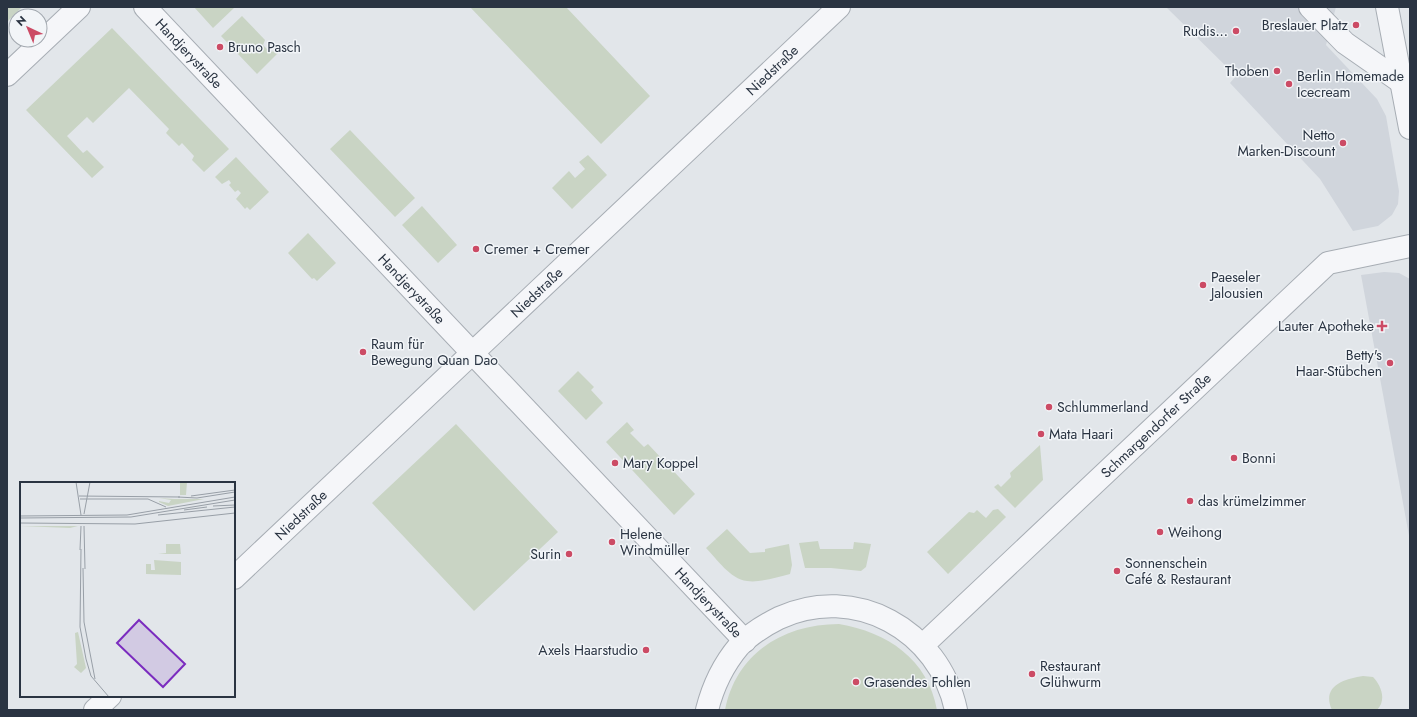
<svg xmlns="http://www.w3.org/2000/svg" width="1417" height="717" font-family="Jost,sans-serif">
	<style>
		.built { fill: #d0d5dc }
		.green { fill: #c9d4c4 }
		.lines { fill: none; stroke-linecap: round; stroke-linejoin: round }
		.minor-casing { stroke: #a7adb4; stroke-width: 24 }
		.minor { stroke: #f5f6f9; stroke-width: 22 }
		.poi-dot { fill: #cc4b65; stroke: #f2f5f8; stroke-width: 1.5 }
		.labels { text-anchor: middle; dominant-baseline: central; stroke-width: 3; stroke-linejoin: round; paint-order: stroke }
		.poi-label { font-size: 14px; fill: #2a3442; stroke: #f2f5f8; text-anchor: start }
		.street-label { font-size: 14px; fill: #2a3442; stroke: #f2f5f8 }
		.inset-road { fill: none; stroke: #989fa7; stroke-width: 1 }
		.view { fill: #7b2cbf; fill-opacity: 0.15; stroke: #7b2cbf; stroke-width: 2 }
		.inset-edge { fill: none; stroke: #2a3442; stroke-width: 2 }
	</style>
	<rect width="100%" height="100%" fill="#e2e6ea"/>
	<!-- built -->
	<path class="built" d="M 1166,7 L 1336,7 L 1326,45 L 1377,99 L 1386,116 L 1399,191 L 1398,204 L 1392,215 L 1378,226 L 1353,231 L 1320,179 L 1230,83 L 1236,76 Z
		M 1384,272 L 1399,273 L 1410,279 L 1410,541 L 1361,275 Z"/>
	<!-- green -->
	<path class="green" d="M 7,7 L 22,7 L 7,22 Z
		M 194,7 L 233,7 L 234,8 L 213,28 Z
		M 470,7 L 566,7 L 650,96 L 601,144 Z
		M 242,16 L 265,40 L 263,45 L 270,52 L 275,51 L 278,53 L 257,74 L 221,36 Z
		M 112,28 L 229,149 L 204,172 L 192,160 L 194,156 L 182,143 L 179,146 L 166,133 L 169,129 L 129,88 L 93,123 L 87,117 L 67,136 L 83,153 L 87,150 L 104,167 L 92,178 L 26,110 Z
		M 350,130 L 415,198 L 395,217 L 330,149 Z
		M 588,155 L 607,175 L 572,209 L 552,188 L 569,171 L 575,178 L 585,169 L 579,162 Z
		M 236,157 L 269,192 L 250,210 L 247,207 L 245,209 L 239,202 L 240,201 L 239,202 L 236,199 L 241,193 L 238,190 L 235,192 L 229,185 L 231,183 L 229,180 L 222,184 L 215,177 Z
		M 422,206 L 457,245 L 438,263 L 402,225 Z
		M 308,233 L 336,263 L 317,281 L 314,278 L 312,279 L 288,253 Z
		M 578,371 L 594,387 L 591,390 L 603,403 L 586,420 L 558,391 Z
		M 627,422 L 634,430 L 630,433 L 644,447 L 648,444 L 695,494 L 674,515 L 606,442 Z
		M 456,424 L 558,532 L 474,611 L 372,503 Z
		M 1040,445 L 1043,480 L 1015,508 L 994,487 L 998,484 L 1001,487 L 1011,477 L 1010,473 Z
		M 998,509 L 1006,517 L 948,574 L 927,552 L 969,512 L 974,513 L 977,510 L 986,518 L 993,510 Z
		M 727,529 L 750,553 L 765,552 L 765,549 L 789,544 L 792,565 L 790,574 C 777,577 760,583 747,581 C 730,579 717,559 706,548 Z
		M 818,541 L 820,549 L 853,549 L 854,542 L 871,544 L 866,567 L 861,571 L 831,568 L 805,568 L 799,543 Z
		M 839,624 C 887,632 928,659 937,710 L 725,710 C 736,653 784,624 839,624 Z
		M 1363,676 L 1373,677 C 1381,685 1387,700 1377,710 L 1332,710 C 1321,686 1344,679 1363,676 Z"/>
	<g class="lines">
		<!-- minor casing -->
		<g class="minor-casing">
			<g id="minor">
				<path id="s1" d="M 145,7 L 745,641"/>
				<path d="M 1310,7 L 1345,43 L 1401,82 L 1410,80"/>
				<path d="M 1387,7 L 1410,128"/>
				<path d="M 7,75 L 79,7"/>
				<path id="s2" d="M 234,578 L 839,7"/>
				<path id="s3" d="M 923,645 L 1328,263 L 1410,246"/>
				<path d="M 95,710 L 110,696"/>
				<path d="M 707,710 C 713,686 723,665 739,646 C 750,634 765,625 779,618 C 855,583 939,630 956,710"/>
			</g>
		</g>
		<!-- minor -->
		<use href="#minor" class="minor"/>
	</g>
	<!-- markers -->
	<g class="poi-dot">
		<circle cx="1356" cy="25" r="4"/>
		<circle cx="1236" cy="31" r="4"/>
		<circle cx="220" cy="47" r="4"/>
		<circle cx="1277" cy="71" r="4"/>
		<circle cx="1289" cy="84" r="4"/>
		<circle cx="1343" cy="143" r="4"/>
		<circle cx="476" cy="249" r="4"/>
		<circle cx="1203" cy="285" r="4"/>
		<path d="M1380 320h4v4h4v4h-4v4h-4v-4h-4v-4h4z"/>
		<circle cx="363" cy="352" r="4"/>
		<circle cx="1390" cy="363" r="4"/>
		<circle cx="1049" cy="407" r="4"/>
		<circle cx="1041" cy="434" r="4"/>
		<circle cx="1234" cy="458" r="4"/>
		<circle cx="615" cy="463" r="4"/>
		<circle cx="1190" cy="501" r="4"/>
		<circle cx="1160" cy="532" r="4"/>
		<circle cx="612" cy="542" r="4"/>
		<circle cx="569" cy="554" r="4"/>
		<circle cx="1117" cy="571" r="4"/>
		<circle cx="646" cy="650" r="4"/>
		<circle cx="1032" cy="674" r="4"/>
		<circle cx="856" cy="682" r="4"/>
	</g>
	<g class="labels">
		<!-- poi labels -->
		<g class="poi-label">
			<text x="1348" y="25" text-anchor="end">Breslauer Platz</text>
			<text x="1228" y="31" text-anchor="end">Rudis...</text>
			<text x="228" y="47">Bruno Pasch</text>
			<text x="1269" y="71" text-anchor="end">Thoben</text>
			<text x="1297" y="76">Berlin Homemade<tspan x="1297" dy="16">Icecream</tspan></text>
			<text x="1335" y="135" text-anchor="end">Netto<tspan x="1335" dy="16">Marken-Discount</tspan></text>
			<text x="484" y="249">Cremer + Cremer</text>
			<text x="1211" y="277">Paeseler<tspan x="1211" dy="16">Jalousien</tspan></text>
			<text x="1374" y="326" text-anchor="end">Lauter Apotheke</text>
			<text x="371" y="344">Raum für<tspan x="371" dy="16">Bewegung Quan Dao</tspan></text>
			<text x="1382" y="355" text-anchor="end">Betty's<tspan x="1382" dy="16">Haar-Stübchen</tspan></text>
			<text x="1057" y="407">Schlummerland</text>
			<text x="1049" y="434">Mata Haari</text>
			<text x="1242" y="458">Bonni</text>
			<text x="623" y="463">Mary Koppel</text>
			<text x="1198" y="501">das krümelzimmer</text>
			<text x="1168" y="532">Weihong</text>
			<text x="620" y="534">Helene<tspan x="620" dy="16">Windmüller</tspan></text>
			<text x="561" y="554" text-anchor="end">Surin</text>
			<text x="1125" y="563">Sonnenschein<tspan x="1125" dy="16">Café &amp; Restaurant</tspan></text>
			<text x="638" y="650" text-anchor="end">Axels Haarstudio</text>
			<text x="1040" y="666">Restaurant<tspan x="1040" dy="16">Glühwurm</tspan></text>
			<text x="864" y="682">Grasendes Fohlen</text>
		</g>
		<!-- street labels -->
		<g class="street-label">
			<text stroke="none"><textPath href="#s1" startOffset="64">Handjerystraße</textPath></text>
			<text stroke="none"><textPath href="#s2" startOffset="740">Niedstraße</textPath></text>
			<text stroke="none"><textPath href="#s1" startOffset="388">Handjerystraße</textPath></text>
			<text stroke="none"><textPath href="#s2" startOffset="416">Niedstraße</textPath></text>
			<text stroke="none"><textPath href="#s3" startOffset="320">Schmargendorfer Straße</textPath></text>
			<text stroke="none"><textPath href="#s2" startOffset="92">Niedstraße</textPath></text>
			<text stroke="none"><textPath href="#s1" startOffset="820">Handjerystraße</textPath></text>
		</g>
	</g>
	<!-- overview -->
	<g transform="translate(20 482)">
		<rect width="215" height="215" fill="#e2e6ea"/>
		<path d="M 160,0 L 167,0 L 166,13 L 160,13 ZM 139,16 L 154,17 L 184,17 L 148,24 L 139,20 L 139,19 L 149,21 L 151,18 ZM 0,44 L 58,44 L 50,46 ZM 146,62 L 160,62 L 161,72 L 138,72 L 146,71 ZM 134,78 L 161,80 L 161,93 L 126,92 L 126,82 L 131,82 L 131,88 L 135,88 ZM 58,150 L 66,186 L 61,191 L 54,185 L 57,182 L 55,151 Z" fill="#c9d4c4"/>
		<path class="inset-road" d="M 56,0 L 61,33M 59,14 L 160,15M 171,14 L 215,8M 158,15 L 177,16 L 215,10M 60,17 L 128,17 L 146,25M 193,24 L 215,23M 164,28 L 187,25M 64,32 L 70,0M 138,33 L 215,25M 0,34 L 107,33 L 215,15M 0,36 L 111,35 L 215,18M 0,41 L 115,42 L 215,31M 64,44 L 65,87M 61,67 L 60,145 L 66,177 L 71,194 L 89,215M 60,68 L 61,44M 63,86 L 64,140 L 75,197"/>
		<path class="view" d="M 119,138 L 165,182 L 143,205 L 97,161 Z"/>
		<rect width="215" height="215" class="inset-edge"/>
	</g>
	<!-- border -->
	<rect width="1417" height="717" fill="none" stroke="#2a3442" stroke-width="16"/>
	<!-- north arrow -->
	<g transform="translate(28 28) rotate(316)"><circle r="19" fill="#f2f5f8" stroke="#a2a8af"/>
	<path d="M0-3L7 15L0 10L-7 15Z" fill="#cc4b65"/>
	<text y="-6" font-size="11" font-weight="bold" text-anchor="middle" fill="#2a3442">N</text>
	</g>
</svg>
